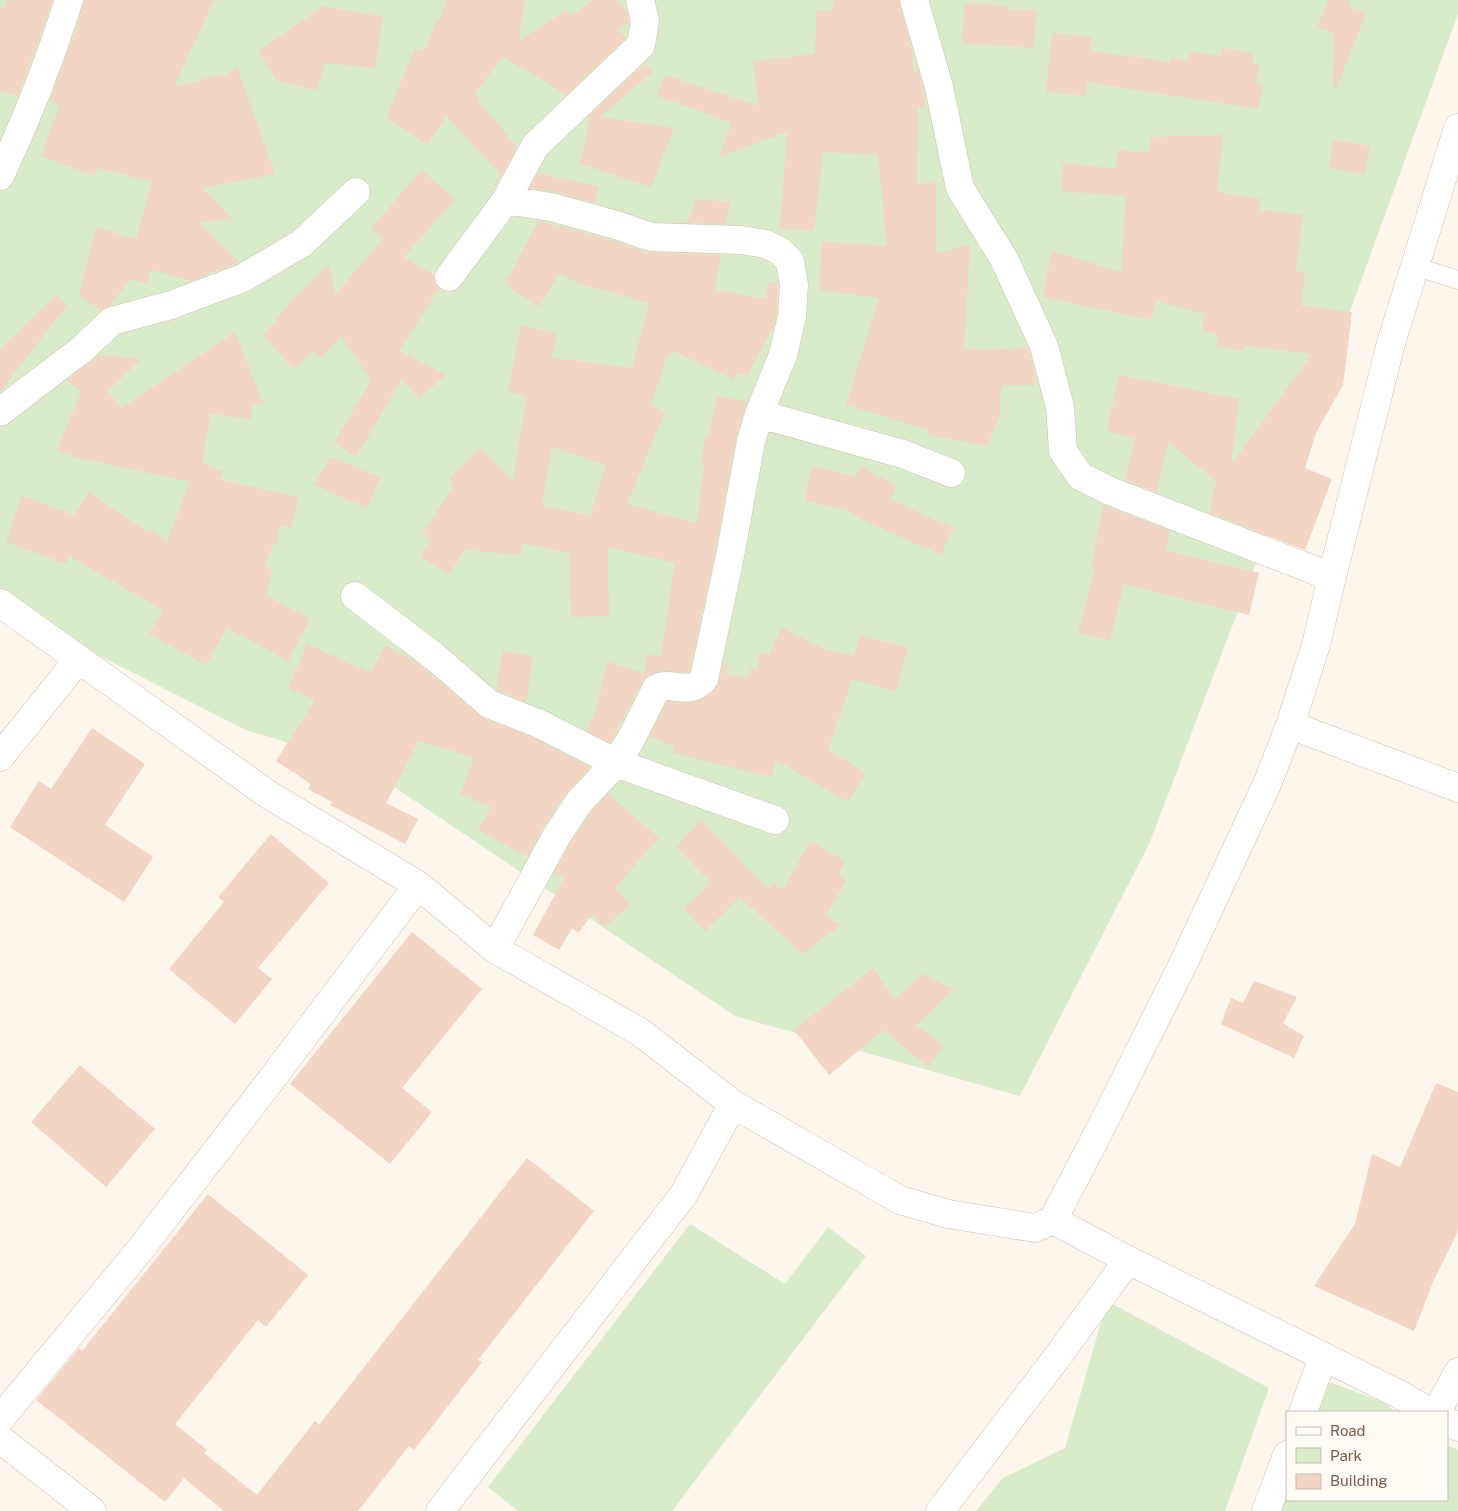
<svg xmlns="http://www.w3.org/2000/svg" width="1458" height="1511" font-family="'Public Sans',sans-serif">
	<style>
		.green { fill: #d8ecc9 }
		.building { fill: #f3d5c3; fill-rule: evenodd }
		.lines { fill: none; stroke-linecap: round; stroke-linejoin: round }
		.lane-casing { stroke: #d1beb0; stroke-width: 19 }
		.street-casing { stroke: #d1beb0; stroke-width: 29 }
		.lane { stroke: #fff; stroke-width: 18 }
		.street { stroke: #fff; stroke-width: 28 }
	</style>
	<rect width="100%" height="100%" fill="#fdf6ec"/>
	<!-- green -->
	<path class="green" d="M 0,0 L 1458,0 L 1458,14 L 1299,451 L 1150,842 L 1020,1096 L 735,1016 L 360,764 L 246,730 L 92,652 L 0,589 Z
		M 690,1224 L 785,1284 L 828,1227 L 866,1256 L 672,1511 L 518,1511 L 488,1487 Z
		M 1107,1301 L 1269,1388 L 1225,1511 L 976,1511 L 1003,1478 L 1065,1448 Z
		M 1330,1382 L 1385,1403 L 1395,1412 L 1318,1412 Z
		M 1447,1445 L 1458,1450 L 1458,1511 L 1279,1511 L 1287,1491 L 1287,1500 L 1447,1500 Z"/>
	<!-- building -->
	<path class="building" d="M 7,0 L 53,0 L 18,96 L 0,92 L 0,7 L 6,8 Z
		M 84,0 L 214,0 L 174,87 L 223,74 L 222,77 L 237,67 L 275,174 L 202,188 L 232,219 L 199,222 L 239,262 L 191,281 L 151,270 L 147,283 L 131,279 L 109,306 L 101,310 L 79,296 L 96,227 L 136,239 L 152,182 L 98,168 L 95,176 L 41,156 L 60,104 L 49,102 L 77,27 Z
		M 447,0 L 524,0 L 519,41 L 566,10 L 570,16 L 593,0 L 618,0 L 628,15 L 629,22 L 618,29 L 626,38 L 565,96 L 556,88 L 503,57 L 474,94 L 480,98 L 477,100 L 517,146 L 496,186 L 494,186 L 500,174 L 446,116 L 428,145 L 386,118 L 415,49 L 425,50 L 437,19 L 440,20 Z
		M 833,0 L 899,0 L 912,49 L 913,71 L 918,71 L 925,96 L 925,107 L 918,107 L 917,184 L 936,183 L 936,254 L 970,244 L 964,350 L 1008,349 L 1009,353 L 1010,349 L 1028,348 L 1029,351 L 1034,368 L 1034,385 L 1001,385 L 1000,416 L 987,446 L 929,435 L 929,430 L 846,405 L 879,298 L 819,290 L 822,242 L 887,246 L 878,155 L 823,152 L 814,231 L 780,229 L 787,132 L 719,157 L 732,123 L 657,96 L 665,75 L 759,106 L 753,61 L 815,54 L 816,10 L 833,11 Z
		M 1328,0 L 1348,0 L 1350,7 L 1366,13 L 1336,89 L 1333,88 L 1334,34 L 1317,27 Z
		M 965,3 L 1007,6 L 1007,9 L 1036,10 L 1034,48 L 962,43 Z
		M 323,6 L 383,17 L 375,68 L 325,63 L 317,91 L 276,80 L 259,51 Z
		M 1052,33 L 1091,37 L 1090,51 L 1170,62 L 1170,58 L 1189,60 L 1190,52 L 1221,56 L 1223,48 L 1254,54 L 1252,63 L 1260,64 L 1255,83 L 1263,85 L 1258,109 L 1087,82 L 1086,96 L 1046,92 Z
		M 645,63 L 653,72 L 600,117 L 674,128 L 651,187 L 580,164 L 590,118 L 588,117 Z
		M 1223,135 L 1217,192 L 1261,199 L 1260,210 L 1303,215 L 1296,272 L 1305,273 L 1301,306 L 1352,312 L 1343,385 L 1316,433 L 1305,468 L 1332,479 L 1305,550 L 1210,513 L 1213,490 L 1218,483 L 1168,442 L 1157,493 L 1126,480 L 1135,438 L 1107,431 L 1119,375 L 1239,399 L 1231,465 L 1312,354 L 1245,346 L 1244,351 L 1217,347 L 1218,334 L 1202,331 L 1204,314 L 1156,301 L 1151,320 L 1043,297 L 1052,251 L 1121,272 L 1126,196 L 1061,191 L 1063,163 L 1116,169 L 1118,150 L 1150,153 L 1150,137 Z
		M 1333,140 L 1370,146 L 1365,174 L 1329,168 Z
		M 422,170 L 455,200 L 404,257 L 434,275 L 435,283 L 439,289 L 399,351 L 446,375 L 419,399 L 402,379 L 356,457 L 334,443 L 371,380 L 341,336 L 320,358 L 313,351 L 293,369 L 263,335 L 296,296 L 329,264 L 335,295 L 383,239 L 371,228 Z
		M 538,173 L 599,187 L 595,203 L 555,192 L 530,188 Z
		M 696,199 L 730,202 L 726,224 L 687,223 Z
		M 538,221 L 611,240 L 646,252 L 721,255 L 715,290 L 766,299 L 768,282 L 778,283 L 778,286 L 776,314 L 774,326 L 747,376 L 736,373 L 734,380 L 672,350 L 671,357 L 667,356 L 651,405 L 665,412 L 627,504 L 697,523 L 704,465 L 701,464 L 706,433 L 709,434 L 717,396 L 747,402 L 736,438 L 715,553 L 690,671 L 685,672 L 660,671 L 649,675 L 642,682 L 610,743 L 587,731 L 599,701 L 604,675 L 608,662 L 644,673 L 647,654 L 661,657 L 675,563 L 608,547 L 609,616 L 571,617 L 569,553 L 522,543 L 521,555 L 464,550 L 449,574 L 421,557 L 431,540 L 423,534 L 454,484 L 449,478 L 480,447 L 513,481 L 527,396 L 508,392 L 521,325 L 557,333 L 552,358 L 632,368 L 649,303 L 581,284 L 559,274 L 539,307 L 505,284 ZM 552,447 L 606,465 L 590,516 L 542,506 Z
		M 56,295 L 67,305 L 0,392 L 0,349 Z
		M 235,332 L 263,404 L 253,403 L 251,419 L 210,414 L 202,463 L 224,472 L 220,480 L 298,497 L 291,528 L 280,525 L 277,544 L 274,543 L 264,565 L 272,570 L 267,596 L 310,619 L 288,661 L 227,628 L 206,665 L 149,634 L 163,610 L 70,557 L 65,564 L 6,542 L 22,496 L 74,515 L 89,492 L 149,533 L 151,530 L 167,541 L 190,482 L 70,456 L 57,450 L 81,392 L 67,380 L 99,355 L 141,359 L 108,391 L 121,408 Z
		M 330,457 L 380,477 L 367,508 L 314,485 Z
		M 812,466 L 856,476 L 861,466 L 896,486 L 890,499 L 953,528 L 941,555 L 867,522 L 844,509 L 805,501 Z
		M 1103,505 L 1170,531 L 1165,550 L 1259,573 L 1249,615 L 1124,584 L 1110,641 L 1078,633 L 1095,567 L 1092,566 Z
		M 781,627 L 824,649 L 854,656 L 860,635 L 908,648 L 896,691 L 852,679 L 828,750 L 866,773 L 848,802 L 776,760 L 772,777 L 673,753 L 675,747 L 650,736 L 667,702 L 693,703 L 704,699 L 714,691 L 719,682 L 723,663 L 727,664 L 727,675 L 748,678 L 751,668 L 757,669 L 760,653 L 769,655 Z
		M 307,644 L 371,673 L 385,645 L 412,659 L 483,718 L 534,738 L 590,767 L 566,793 L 543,828 L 527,857 L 478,830 L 491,807 L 460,794 L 474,758 L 419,741 L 386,803 L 418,819 L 405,844 L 330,805 L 332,802 L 308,789 L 311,784 L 276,761 L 315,700 L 288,688 Z
		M 503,651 L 533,656 L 526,702 L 496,690 Z
		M 92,728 L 145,764 L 105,825 L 153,857 L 124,902 L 10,827 L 39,781 L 51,789 Z
		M 608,794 L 659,838 L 615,888 L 630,905 L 604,927 L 592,915 L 578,933 L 572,928 L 559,950 L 533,935 L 564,878 L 554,873 L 569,845 L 591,812 Z
		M 701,820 L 768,889 L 773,884 L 783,890 L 810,841 L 845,861 L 838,874 L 846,880 L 826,916 L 841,925 L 802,954 L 740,897 L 705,931 L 684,909 L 711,883 L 676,847 Z
		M 271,834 L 329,883 L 258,968 L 272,979 L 235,1024 L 169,969 L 224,902 L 218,897 Z
		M 412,932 L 482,989 L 402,1088 L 432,1112 L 390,1164 L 290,1084 Z
		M 873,968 L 895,999 L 922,974 L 954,989 L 916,1025 L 944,1046 L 928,1067 L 884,1030 L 829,1075 L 794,1030 Z
		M 1254,981 L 1297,997 L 1283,1023 L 1304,1036 L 1294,1058 L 1221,1024 L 1231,998 L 1243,1003 Z
		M 80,1065 L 155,1129 L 106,1187 L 31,1122 Z
		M 1436,1083 L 1458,1092 L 1458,1231 L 1433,1282 L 1414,1331 L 1314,1286 L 1355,1224 L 1372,1154 L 1400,1167 Z
		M 527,1158 L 594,1211 L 478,1360 L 482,1362 L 414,1450 L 409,1446 L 358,1511 L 224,1511 L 184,1478 L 165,1502 L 36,1400 L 79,1348 L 82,1351 L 208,1194 L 308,1275 L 266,1327 L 258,1320 L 175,1424 L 207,1450 L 204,1453 L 257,1495 L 315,1421 L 319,1425 Z"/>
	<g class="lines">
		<!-- lane casing -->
		<g class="lane-casing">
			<path id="lane" d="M 1414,266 L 1458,280"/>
		</g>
		<!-- street casing -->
		<g class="street-casing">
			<path id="street" d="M 914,0 L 939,87 L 960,188 L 1004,259 L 1044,346 L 1060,407 L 1063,451 L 1080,476 L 1110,491 L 1332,577
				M 0,176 C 27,119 50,60 69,0
				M 449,277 L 506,200 L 535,146 L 641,45 L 645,21 L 640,0
				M 0,412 L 81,350 L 112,321 L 171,305 L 243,278 L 302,243 L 356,192
				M 759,414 L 903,454 L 951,473
				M 355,596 L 435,657 L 489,704 L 540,724 L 616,763 L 775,820
				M 0,603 L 266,793 L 418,885 L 495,949 L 640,1032 L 733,1104 L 900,1200 L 948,1214 L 1035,1228 L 1053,1220 L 1094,1141 L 1183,964 L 1268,782 L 1290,725 L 1316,645 L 1332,577 L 1391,343 L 1458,128
				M 1290,725 L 1458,788
				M 0,757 L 78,660
				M 495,949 L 556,837 L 579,802 L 616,763 L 631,739 L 656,689 C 671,679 687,698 704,679 L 730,556 L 751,441 L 759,414 L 783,355 L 792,316 L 794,285 L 790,261 L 780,251 L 766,244 L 741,240 L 651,237 L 616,225 L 551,207 L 506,200
				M 1053,1220 L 1128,1260 L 1399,1394 L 1429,1412
				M 1303,1412 L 1323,1357
				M 1437,1412 L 1458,1372
				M 0,1419 L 139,1251 L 268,1084 L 418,885
				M 1447,1421 L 1458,1427
				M 0,1439 L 92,1511
				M 440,1511 L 684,1194 L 733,1104
				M 940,1511 L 1055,1360 L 1128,1260
				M 1266,1511 L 1287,1455"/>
		</g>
		<!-- lane -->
		<use href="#lane" class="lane"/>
		<!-- street -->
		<use href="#street" class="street"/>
	</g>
	<!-- legend -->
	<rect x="1286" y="1411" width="162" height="90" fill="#fffaf3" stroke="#cabbb1"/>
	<rect x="1296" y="1427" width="25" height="8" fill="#ffffff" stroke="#cabbb1"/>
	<text x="1330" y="1436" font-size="15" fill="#7a5c4d">Road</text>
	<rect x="1296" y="1448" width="25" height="15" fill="#d8ecc9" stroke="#cabbb1"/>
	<text x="1330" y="1461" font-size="15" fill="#7a5c4d">Park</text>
	<rect x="1296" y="1474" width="25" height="15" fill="#f3d5c3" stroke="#cabbb1"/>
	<text x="1330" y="1486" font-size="15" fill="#7a5c4d">Building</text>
</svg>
